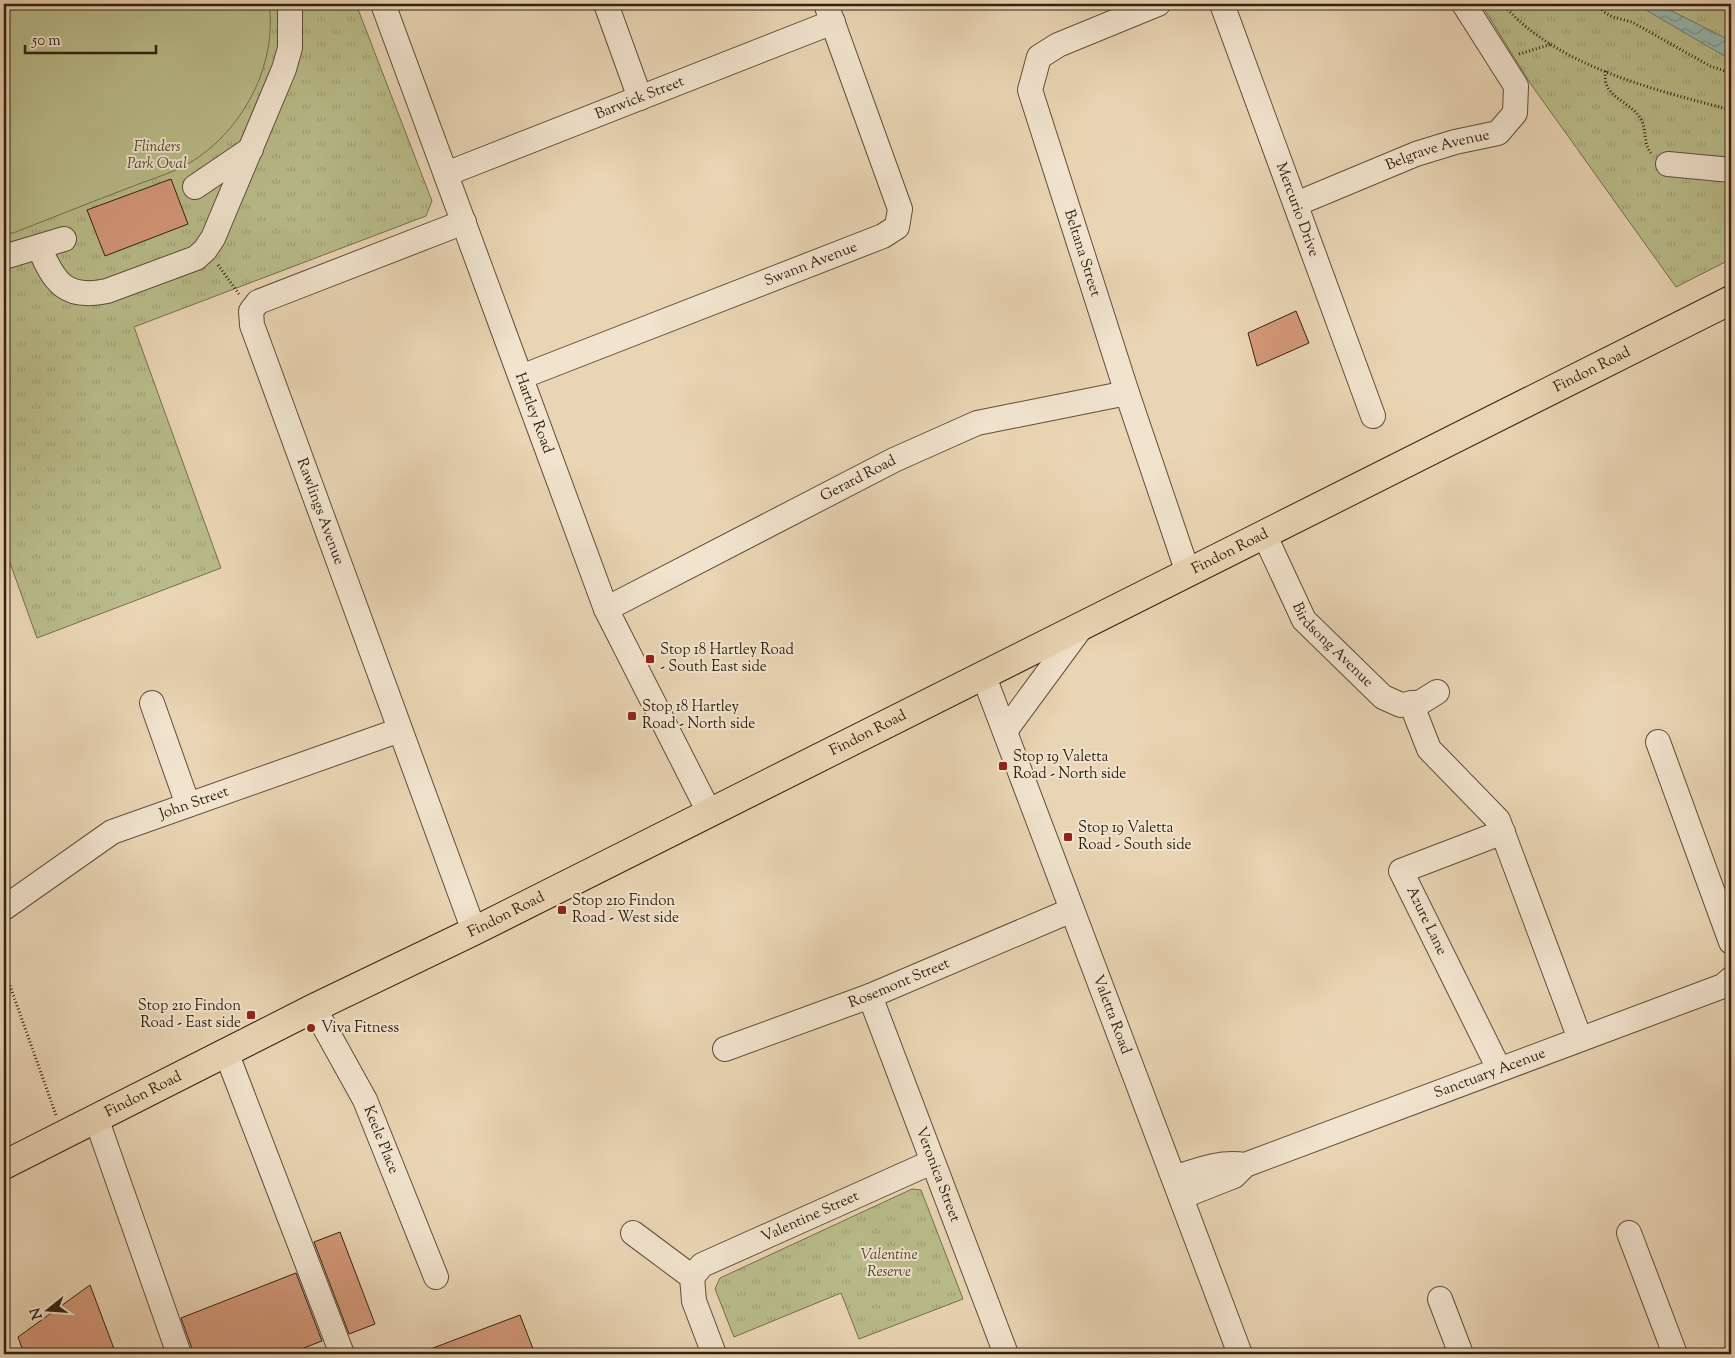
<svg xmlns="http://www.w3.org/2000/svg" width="1735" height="1358" font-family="'Sorts Mill Goudy',serif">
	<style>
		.park { fill: url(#park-tufts); stroke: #766f4e }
		.pitch { fill: #b9bc8a; stroke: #766f4e }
		.water { fill: url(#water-waves); stroke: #6f7c71 }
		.building { fill: #d39879; stroke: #322212 }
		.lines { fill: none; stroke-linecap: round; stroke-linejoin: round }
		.minor-casing { stroke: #604e3a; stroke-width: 26 }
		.major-casing { stroke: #322212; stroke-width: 30 }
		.path { stroke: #322212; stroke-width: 3; stroke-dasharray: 1 2.5; stroke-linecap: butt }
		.minor { stroke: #f1e3ce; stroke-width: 24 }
		.major { stroke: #e9d4b3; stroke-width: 28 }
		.poi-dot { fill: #8f2418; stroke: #f1e3ce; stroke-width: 2 }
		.labels { text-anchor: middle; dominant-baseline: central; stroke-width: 4; stroke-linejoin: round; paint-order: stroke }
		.street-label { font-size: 15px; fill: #322212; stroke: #f1e3ce }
		.park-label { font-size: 15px; font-style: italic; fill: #544830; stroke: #f1e3ce }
		.poi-label { font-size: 15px; fill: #322212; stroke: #f1e3ce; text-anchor: start }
	</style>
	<defs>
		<pattern id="park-tufts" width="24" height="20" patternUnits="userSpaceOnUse" patternTransform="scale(1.25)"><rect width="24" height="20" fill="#b9bc8a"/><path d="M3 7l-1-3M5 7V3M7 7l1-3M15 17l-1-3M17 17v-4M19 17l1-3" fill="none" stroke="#a0a176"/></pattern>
		<pattern id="water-waves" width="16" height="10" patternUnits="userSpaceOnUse" patternTransform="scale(1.25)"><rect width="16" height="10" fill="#97b8b0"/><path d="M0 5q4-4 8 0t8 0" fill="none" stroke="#7c958e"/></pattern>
	</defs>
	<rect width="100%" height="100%" fill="#e9d4b3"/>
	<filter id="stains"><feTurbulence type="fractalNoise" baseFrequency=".004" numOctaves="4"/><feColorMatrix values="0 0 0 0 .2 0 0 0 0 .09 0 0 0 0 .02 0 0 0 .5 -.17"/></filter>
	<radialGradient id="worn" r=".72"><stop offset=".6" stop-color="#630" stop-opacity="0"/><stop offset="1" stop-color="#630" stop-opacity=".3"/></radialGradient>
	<!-- park -->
	<path class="park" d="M 4,4 L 356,4 L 432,201 L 426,216 L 134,327 L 221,568 L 37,638 L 4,546 Z
		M 1481,4 L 1731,4 L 1731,259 L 1676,287 L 1530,83 Z
		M 912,1189 L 921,1190 L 963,1299 L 859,1339 L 841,1293 L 734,1337 L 715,1289 L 720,1278 Z"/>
	<!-- pitch -->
	<path class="pitch" d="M 4,4 L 269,4 C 278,67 240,136 184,166 C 167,175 148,180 131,187 C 91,202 52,218 13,233 L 4,234 Z"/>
	<!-- water -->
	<path class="water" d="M 1636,4 L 1658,4 L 1731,41 L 1731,60 Z"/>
	<!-- building -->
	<path class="building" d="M 171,179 L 188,224 L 105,256 L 87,210 Z
		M 1296,311 L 1309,343 L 1257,366 L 1248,333 Z
		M 340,1232 L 375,1324 L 349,1334 L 314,1242 Z
		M 296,1273 L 322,1341 L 288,1354 L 194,1354 L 181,1318 Z
		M 90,1285 L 116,1354 L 24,1354 L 18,1337 Z
		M 520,1315 L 535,1354 L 421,1354 L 420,1353 Z"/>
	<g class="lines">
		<!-- minor casing -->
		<g class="minor-casing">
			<g id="minor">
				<path id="s1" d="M 383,4 L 606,609 L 709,812"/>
				<path d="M 606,4 L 640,98"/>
				<path id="s2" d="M 1158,4 L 1058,45 L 1039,57 L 1030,90 L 1127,393 L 1188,573"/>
				<path id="s3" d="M 1222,4 L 1373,416"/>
				<path d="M 1668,164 L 1731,170"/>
				<path id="s4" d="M 446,174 L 833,22"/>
				<path d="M 195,187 L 251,149"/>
				<path id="s5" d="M 1296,204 L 1416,154 L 1455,142 L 1498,133 L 1515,113 L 1516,86 L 1464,4"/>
				<path id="s6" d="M 464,222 L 258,302 L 251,311 L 252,325 L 474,931"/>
				<path d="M 39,247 C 54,282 65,300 107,291 L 196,258 L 205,250 L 213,238 L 284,69 L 290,48 L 290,4"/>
				<path d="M 4,257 L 64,239"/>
				<path id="s7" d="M 521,377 L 883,236 L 897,227 L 900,209 L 826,4"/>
				<path id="s8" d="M 1264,534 L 1304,620 L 1383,697 L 1401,705 L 1421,702 L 1437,692"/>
				<path id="s9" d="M 606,609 L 894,460 L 977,423 L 1127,393"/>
				<path id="s10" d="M 983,674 L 1240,1354"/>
				<path d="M 152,703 L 188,805"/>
				<path d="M 1411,703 L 1429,749 L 1498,820 L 1580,1039"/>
				<path d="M 1005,731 L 1083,625"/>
				<path d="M 1658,742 L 1731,942"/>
				<path id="s11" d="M 4,908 L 112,832 L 400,730"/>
				<path id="s12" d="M 870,996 L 1006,1354"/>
				<path id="s13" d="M 314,1008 L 365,1100 L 436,1277"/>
				<path id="s14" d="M 725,1049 L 870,996 L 1072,910"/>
				<path d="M 226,1052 L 342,1354"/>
				<path d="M 1499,1069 L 1401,871 L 1503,832"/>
				<path d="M 96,1118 L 179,1354"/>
				<path d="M 1174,1178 C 1198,1170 1220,1161 1245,1165"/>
				<path id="s15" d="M 1181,1197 L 1234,1176 L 1245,1165 L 1723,986 L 1731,979"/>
				<path d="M 633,1233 L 692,1277 L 694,1301 L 714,1354"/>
				<path d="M 1629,1233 L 1675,1354"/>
				<path id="s16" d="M 692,1277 L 702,1265 L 932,1162"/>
				<path d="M 1440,1299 L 1461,1354"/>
			</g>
		</g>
		<!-- major casing -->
		<g class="major-casing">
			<g id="major">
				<path id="s17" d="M 4,1165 L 314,1008 L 474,931 L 1731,300"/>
			</g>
		</g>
		<!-- path -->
		<path class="path" d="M 1503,4 C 1555,66 1655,90 1731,110
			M 1598,4 L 1604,12 L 1613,17 L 1632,22 L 1710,66 L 1731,73
			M 1519,54 L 1552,44
			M 1606,71 C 1600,95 1628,101 1639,116 C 1648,128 1642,142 1651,153
			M 218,265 L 239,294
			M 4,969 L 56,1115"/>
		<!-- minor -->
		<use href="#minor" class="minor"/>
		<!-- major -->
		<use href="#major" class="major"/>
	</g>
	<!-- markers -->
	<g class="poi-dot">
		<rect x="645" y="654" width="10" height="10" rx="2.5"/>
		<rect x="627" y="711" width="10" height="10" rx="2.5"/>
		<rect x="998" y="761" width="10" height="10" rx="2.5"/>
		<rect x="1063" y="832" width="10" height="10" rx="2.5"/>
		<rect x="557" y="905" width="10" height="10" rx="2.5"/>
		<rect x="246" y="1010" width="10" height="10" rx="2.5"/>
		<circle cx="311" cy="1028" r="5"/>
	</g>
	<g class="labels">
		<!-- street labels -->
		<g class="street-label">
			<text stroke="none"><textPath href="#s4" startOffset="208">Barwick Street</textPath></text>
			<text stroke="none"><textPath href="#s5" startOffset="152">Belgrave Avenue</textPath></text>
			<text stroke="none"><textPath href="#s3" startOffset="219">Mercurio Drive</textPath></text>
			<text stroke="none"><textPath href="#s2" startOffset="336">Beltana Street</textPath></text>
			<text stroke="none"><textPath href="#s7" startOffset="311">Swann Avenue</textPath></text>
			<text stroke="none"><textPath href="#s17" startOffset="1776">Findon Road</textPath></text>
			<text stroke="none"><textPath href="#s1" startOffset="436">Hartley Road</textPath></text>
			<text stroke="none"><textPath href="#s9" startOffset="284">Gerard Road</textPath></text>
			<text stroke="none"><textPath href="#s6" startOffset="445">Rawlings Avenue</textPath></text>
			<text stroke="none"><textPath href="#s17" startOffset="1371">Findon Road</textPath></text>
			<text stroke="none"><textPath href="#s8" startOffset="132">Birdsong Avenue</textPath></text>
			<text stroke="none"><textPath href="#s17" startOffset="966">Findon Road</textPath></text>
			<text stroke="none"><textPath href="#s11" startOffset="219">John Street</textPath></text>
			<text stroke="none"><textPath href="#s17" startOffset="561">Findon Road</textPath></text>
			<text transform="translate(1426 921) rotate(64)">Azure Lane</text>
			<text stroke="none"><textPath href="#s14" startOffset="186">Rosemont Street</textPath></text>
			<text stroke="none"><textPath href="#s10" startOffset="364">Valetta Road</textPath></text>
			<text stroke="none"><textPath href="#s15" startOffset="334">Sanctuary Acenue</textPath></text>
			<text stroke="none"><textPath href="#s17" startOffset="156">Findon Road</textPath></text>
			<text stroke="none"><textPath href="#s13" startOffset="148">Keele Place</textPath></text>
			<text stroke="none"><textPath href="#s12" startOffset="191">Veronica Street</textPath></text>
			<text stroke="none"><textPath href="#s16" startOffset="134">Valentine Street</textPath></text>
		</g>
		<!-- park labels -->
		<g class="park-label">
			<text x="157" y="147">Flinders<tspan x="157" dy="17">Park Oval</tspan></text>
			<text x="889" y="1255">Valentine<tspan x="889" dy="17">Reserve</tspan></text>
		</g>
		<!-- poi labels -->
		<g class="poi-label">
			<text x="660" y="650">Stop 18 Hartley Road<tspan x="660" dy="17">- South East side</tspan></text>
			<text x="642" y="707">Stop 18 Hartley<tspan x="642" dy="17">Road - North side</tspan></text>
			<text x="1013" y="757">Stop 19 Valetta<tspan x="1013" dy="17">Road - North side</tspan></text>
			<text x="1078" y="828">Stop 19 Valetta<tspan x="1078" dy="17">Road - South side</tspan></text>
			<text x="572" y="901">Stop 210 Findon<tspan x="572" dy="17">Road - West side</tspan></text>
			<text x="241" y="1006" text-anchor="end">Stop 210 Findon<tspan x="241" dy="17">Road - East side</tspan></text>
			<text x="321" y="1028">Viva Fitness</text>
		</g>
	</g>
	<!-- margin -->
	<rect width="1735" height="1358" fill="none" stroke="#e9d4b3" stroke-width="20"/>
	<rect x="5" y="5" width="1725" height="1348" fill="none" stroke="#322212" stroke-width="2.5"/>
	<rect x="10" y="10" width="1715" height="1338" fill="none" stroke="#322212"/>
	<!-- north arrow -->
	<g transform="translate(48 1310) rotate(253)" stroke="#f1e3ce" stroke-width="4" paint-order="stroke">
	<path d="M0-4L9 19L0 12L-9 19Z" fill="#322212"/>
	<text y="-8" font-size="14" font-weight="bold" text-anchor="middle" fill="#322212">N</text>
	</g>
	<!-- scale -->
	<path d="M25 45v8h131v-8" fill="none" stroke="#322212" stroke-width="2.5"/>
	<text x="32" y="45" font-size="15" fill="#322212" stroke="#f1e3ce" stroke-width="4" paint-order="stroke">50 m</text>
	<rect width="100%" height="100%" filter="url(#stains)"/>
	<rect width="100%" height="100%" fill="url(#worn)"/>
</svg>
